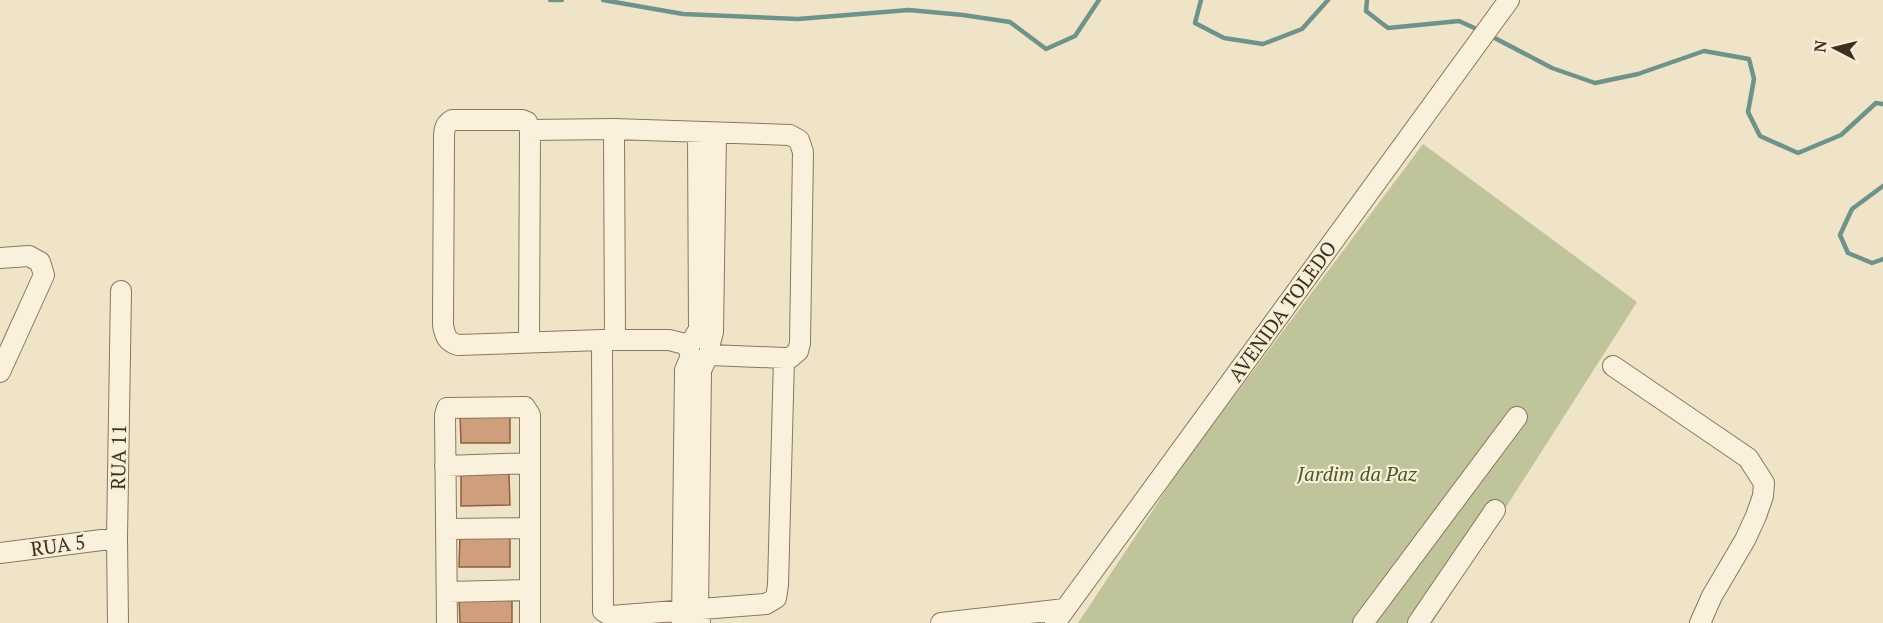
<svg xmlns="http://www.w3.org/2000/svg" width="1883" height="623" font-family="'PT Serif',serif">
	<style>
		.cemetery { fill: #bfc49a }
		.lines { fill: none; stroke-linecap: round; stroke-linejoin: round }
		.stream { stroke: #6f938a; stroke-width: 4.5 }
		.building { fill: #cf9f7d; stroke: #8d5f41; stroke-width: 1.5 }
		.minor-casing { stroke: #8d765c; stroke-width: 22 }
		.minor { stroke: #faf1dc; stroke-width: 20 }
		.labels { text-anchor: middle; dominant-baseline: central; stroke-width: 4.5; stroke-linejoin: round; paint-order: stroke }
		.street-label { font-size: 20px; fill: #3d2e20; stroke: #f7eed8 }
		.park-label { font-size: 20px; font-style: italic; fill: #4d5a26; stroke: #f7eed8 }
	</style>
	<rect width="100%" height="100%" fill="#f0e4c8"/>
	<!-- cemetery -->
	<path class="cemetery" d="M 1423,144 L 1637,302 L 1432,623 L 1078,623 L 1182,466 Z"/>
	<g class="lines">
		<!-- stream -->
		<path class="stream" d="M 550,0 L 562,0
			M 603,0 L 683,14 L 798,19 L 909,10 L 963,15 L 1010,22 L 1046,49 L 1075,36 L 1099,0
			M 1201,0 L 1195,23 L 1224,38 L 1263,44 L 1302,29 L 1328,0
			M 1367,0 L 1366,11 L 1388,28 L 1459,21 L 1481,31
			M 1489,35 L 1552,68 L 1595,83 L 1638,74 L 1704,51 L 1749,59 L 1754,79 L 1748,112 L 1760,136 L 1798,153 L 1841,135 L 1876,103 L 1883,104
			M 1883,186 L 1852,209 L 1840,235 L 1848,253 L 1872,263 L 1883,259"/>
	</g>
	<!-- building -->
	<path class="building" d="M 510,413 L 510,443 L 461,443 L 460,414 Z
		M 509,474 L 510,505 L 461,506 L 461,475 Z
		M 460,535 L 510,535 L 510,567 L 459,567 Z
		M 512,596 L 512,623 L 460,623 L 459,597 Z"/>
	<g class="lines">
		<!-- minor casing -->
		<g class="minor-casing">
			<path id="minor" d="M 614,129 L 615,340
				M 0,258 L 29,256 L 40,262 L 44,275 L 0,372
				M 695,338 L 704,338 L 710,343 L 710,355 L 706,360 L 695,360 L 691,356 L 688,348 L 699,329 L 698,133
				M 602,340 L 669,340 L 689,345
				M 529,342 L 530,130 L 527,122 L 522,120 L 452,120 C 444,125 444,131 444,139 L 443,325 C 445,336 447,342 458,345 L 602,340 L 603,611 L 611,616 L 766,604 L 776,598 L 778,585 L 784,358 L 790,358 L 798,351 L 800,343 L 803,152 L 799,140 L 790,135 L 614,129 L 530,130
				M 710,343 L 713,332 L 716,133
				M 710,355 L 784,358
				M 1613,366 L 1748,458 L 1764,483 L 1763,496 L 1756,516 L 1745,540 L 1712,596 L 1700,623
				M 445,466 L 530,463
				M 446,529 L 530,528
				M 0,553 L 117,538
				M 447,592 L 530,590
				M 118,623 L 117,538 L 121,291
				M 447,623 L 445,415 L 447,408 L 525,407 L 530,415 L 530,623
				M 682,623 L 685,370 L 691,356
				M 700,623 L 698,608 L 701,370 L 706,360
				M 941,623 L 1065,609
				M 1055,623 L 1509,0
				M 1363,623 L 1517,417
				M 1418,623 L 1495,510"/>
		</g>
		<!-- minor -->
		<use href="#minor" class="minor"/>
	</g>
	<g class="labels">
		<!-- street labels -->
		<g class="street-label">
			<text transform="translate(1282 311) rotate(-54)">AVENIDA TOLEDO</text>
			<text transform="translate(118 457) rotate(-89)">RUA 11</text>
			<text transform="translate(58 545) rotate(-8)">RUA 5</text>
		</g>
		<!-- park labels -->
		<g class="park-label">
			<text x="1357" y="473">Jardim da Paz</text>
		</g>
	</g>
	<!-- north arrow -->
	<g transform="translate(1835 48) rotate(277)" stroke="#f7eed8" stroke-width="4.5" paint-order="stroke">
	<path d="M0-4.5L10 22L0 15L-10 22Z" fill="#3d2e20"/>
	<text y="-9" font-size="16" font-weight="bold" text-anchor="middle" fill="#3d2e20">N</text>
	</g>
</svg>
